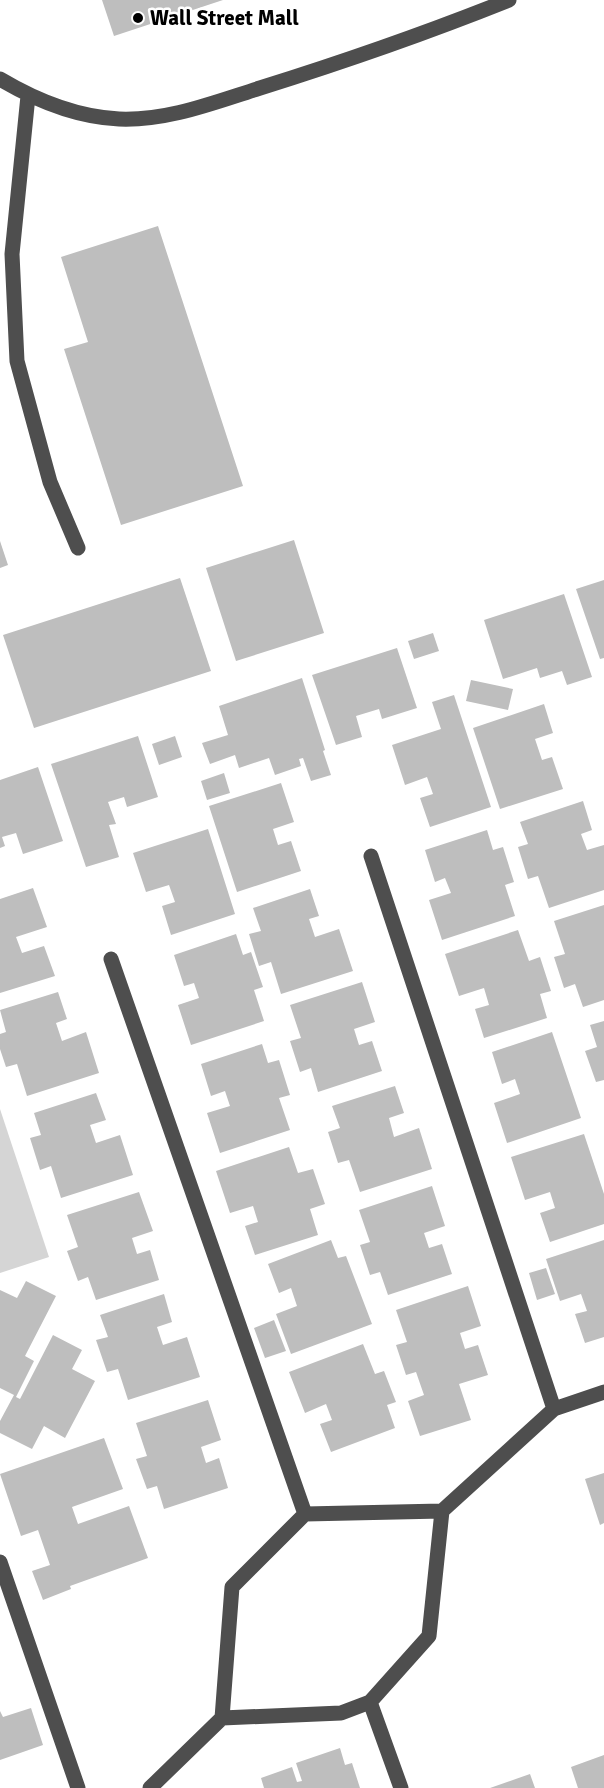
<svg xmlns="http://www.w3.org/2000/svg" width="604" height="1788" font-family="Signika,sans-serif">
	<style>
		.green { fill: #d5d5d5 }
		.building { fill: #bebebe }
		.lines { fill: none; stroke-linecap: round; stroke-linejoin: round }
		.minor { stroke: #4e4e4e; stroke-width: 15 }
		.poi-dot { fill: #000; stroke: #fff; stroke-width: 2 }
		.labels { text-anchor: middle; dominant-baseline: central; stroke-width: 5; stroke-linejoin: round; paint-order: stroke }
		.poi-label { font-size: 21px; font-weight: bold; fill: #000; stroke: #fff; text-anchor: start }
	</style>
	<rect width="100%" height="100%" fill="#fff"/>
	<!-- green -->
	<path class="green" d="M 0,1109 L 49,1257 L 0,1273 Z"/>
	<!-- building -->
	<path class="building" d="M 102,0 L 223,0 L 114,36 Z
		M 158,226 L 243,486 L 121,525 L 64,349 L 88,342 L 61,257 Z
		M 294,540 L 324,633 L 236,661 L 206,568 Z
		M 0,541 L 8,565 L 0,568 Z
		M 180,578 L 211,671 L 34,728 L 3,635 Z
		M 604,580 L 604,658 L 600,659 L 576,589 Z
		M 564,594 L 592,677 L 567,685 L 562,671 L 540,678 L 537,668 L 503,679 L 484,620 Z
		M 433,633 L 439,651 L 414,659 L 408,641 Z
		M 397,648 L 417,708 L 382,719 L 379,709 L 356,716 L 362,737 L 336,745 L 312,675 Z
		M 302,678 L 325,750 L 323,751 L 331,775 L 311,781 L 303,758 L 299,759 L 301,766 L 275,775 L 269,758 L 239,768 L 235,755 L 210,764 L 202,743 L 228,735 L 219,706 Z
		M 471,680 L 513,689 L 508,710 L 466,701 Z
		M 454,695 L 491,807 L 430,827 L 420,798 L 433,794 L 427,777 L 405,785 L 392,745 L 441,729 L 432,702 Z
		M 544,704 L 553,733 L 535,739 L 542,760 L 552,757 L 563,789 L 500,809 L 473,728 Z
		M 138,736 L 158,797 L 127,807 L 124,797 L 108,802 L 116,824 L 109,825 L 119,857 L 86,867 L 51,764 Z
		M 175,736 L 182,757 L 159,765 L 152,744 Z
		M 38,767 L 63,841 L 23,854 L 16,833 L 2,837 L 5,846 L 0,848 L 0,780 Z
		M 224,773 L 230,793 L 207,800 L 201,781 Z
		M 281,783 L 294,822 L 273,829 L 278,845 L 291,841 L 301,871 L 237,892 L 209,806 Z
		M 583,801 L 592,830 L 581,834 L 587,850 L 604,845 L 604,890 L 549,908 L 538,876 L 528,879 L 518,847 L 528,844 L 520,822 Z
		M 208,829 L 235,914 L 171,935 L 162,906 L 175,902 L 169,885 L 146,892 L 133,853 Z
		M 487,830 L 493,850 L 503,847 L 514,882 L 505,885 L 515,916 L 442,940 L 429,900 L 451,893 L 445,878 L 435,882 L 425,850 Z
		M 33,888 L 47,927 L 16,937 L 22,953 L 44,946 L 55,976 L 0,993 L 0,899 Z
		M 310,889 L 319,916 L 309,919 L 315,937 L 339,929 L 353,971 L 281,994 L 271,962 L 259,966 L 249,934 L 261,931 L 253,908 Z
		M 604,905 L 604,1000 L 583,1007 L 575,984 L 564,988 L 554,957 L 565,954 L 554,921 Z
		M 518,930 L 529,961 L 540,957 L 551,991 L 540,994 L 547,1018 L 484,1038 L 475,1009 L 489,1005 L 484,988 L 459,996 L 445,954 Z
		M 236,934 L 243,955 L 251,952 L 263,987 L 254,990 L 264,1021 L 191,1045 L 178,1005 L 199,998 L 194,983 L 184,986 L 174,955 Z
		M 362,982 L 375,1022 L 354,1029 L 359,1045 L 372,1041 L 382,1071 L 318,1092 L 311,1068 L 300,1072 L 290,1041 L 301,1038 L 290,1005 Z
		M 58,992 L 67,1019 L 56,1023 L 62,1041 L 86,1032 L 99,1073 L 27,1096 L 17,1064 L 6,1067 L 0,1049 L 0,1034 L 6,1032 L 0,1010 Z
		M 604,1021 L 604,1080 L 596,1082 L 585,1051 L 597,1047 L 590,1025 Z
		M 552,1032 L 581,1118 L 507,1143 L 494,1103 L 520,1094 L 515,1079 L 502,1084 L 492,1052 Z
		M 262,1044 L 268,1063 L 279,1060 L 290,1095 L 279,1098 L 290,1130 L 220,1153 L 207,1113 L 230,1106 L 225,1091 L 211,1096 L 201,1064 Z
		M 395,1086 L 404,1113 L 389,1118 L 394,1137 L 419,1128 L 432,1169 L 360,1192 L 349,1160 L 338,1163 L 328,1132 L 340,1128 L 332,1106 Z
		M 96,1093 L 106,1120 L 90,1125 L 96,1143 L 120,1135 L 133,1175 L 61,1198 L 51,1166 L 40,1170 L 30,1138 L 41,1135 L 34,1113 Z
		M 584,1134 L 604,1194 L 604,1224 L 550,1242 L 540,1213 L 555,1208 L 550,1192 L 525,1200 L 511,1157 Z
		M 289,1147 L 298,1173 L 313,1169 L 325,1204 L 310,1209 L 318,1235 L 255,1255 L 245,1226 L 258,1222 L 253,1206 L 230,1213 L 216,1171 Z
		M 432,1186 L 445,1226 L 424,1233 L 429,1248 L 442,1244 L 452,1274 L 388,1295 L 380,1272 L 370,1275 L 360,1245 L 370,1242 L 359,1210 Z
		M 139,1192 L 153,1231 L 132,1238 L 137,1254 L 150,1250 L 159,1280 L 96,1300 L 88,1277 L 78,1281 L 67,1251 L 78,1247 L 67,1215 Z
		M 331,1240 L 338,1258 L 346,1256 L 372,1324 L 291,1354 L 276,1314 L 297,1306 L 291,1288 L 279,1293 L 268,1264 Z
		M 604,1240 L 604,1337 L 585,1343 L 575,1314 L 587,1311 L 581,1294 L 560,1301 L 546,1259 Z
		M 546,1268 L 555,1294 L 537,1300 L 529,1273 Z
		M 26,1281 L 56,1296 L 25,1356 L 34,1361 L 16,1397 L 20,1399 L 53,1335 L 82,1350 L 72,1369 L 95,1381 L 65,1438 L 44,1426 L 32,1449 L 0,1433 L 0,1421 L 14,1395 L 0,1388 L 0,1290 L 17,1298 Z
		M 468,1286 L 481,1326 L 460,1333 L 465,1349 L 478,1345 L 488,1375 L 459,1384 L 471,1420 L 420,1436 L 408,1401 L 424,1395 L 416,1372 L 406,1375 L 396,1345 L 407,1342 L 396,1310 Z
		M 164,1294 L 172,1322 L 157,1327 L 163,1345 L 187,1337 L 200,1377 L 128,1400 L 118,1369 L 107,1372 L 96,1340 L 108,1337 L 100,1315 Z
		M 274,1320 L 286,1351 L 265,1358 L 254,1328 Z
		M 363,1344 L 375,1374 L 384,1371 L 396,1402 L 387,1405 L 395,1428 L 331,1452 L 320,1424 L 332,1420 L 326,1404 L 305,1413 L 289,1372 Z
		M 208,1400 L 221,1440 L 201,1447 L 206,1463 L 219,1458 L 228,1488 L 164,1509 L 157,1486 L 147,1489 L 136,1459 L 147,1456 L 136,1423 Z
		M 104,1438 L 123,1489 L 72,1507 L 78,1524 L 129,1506 L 148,1558 L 70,1586 L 71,1589 L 43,1600 L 32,1571 L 50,1565 L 38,1530 L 21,1536 L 0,1474 Z
		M 604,1473 L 604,1523 L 600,1525 L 585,1479 Z
		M 31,1708 L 43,1745 L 0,1760 L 0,1711 L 3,1717 Z
		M 340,1748 L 345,1765 L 352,1763 L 360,1788 L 264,1788 L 261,1778 L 292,1767 L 297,1782 L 302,1781 L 296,1763 Z
		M 604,1755 L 604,1788 L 578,1788 L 571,1767 Z
		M 530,1774 L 535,1788 L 490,1788 Z"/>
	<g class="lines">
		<!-- minor -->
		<path class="minor" d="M 0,79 C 37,101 76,117 119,119 C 168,121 215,102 260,88 C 343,62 429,32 509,0
			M 28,96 L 12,254 L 17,361 L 50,482 L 78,548
			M 371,856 L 554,1409
			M 111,959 L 305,1514
			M 442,1511 L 554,1409 L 604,1392
			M 0,1562 L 78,1788
			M 370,1702 L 401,1788
			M 222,1718 L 341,1713 L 370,1702 L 429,1636 L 442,1511
			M 150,1788 L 222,1718 L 232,1587 L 305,1514 L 442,1511"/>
	</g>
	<!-- markers -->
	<circle class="poi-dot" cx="138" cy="18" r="6"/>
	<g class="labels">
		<!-- poi labels -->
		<g class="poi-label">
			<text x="150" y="18">Wall Street Mall</text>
		</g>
	</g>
</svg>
